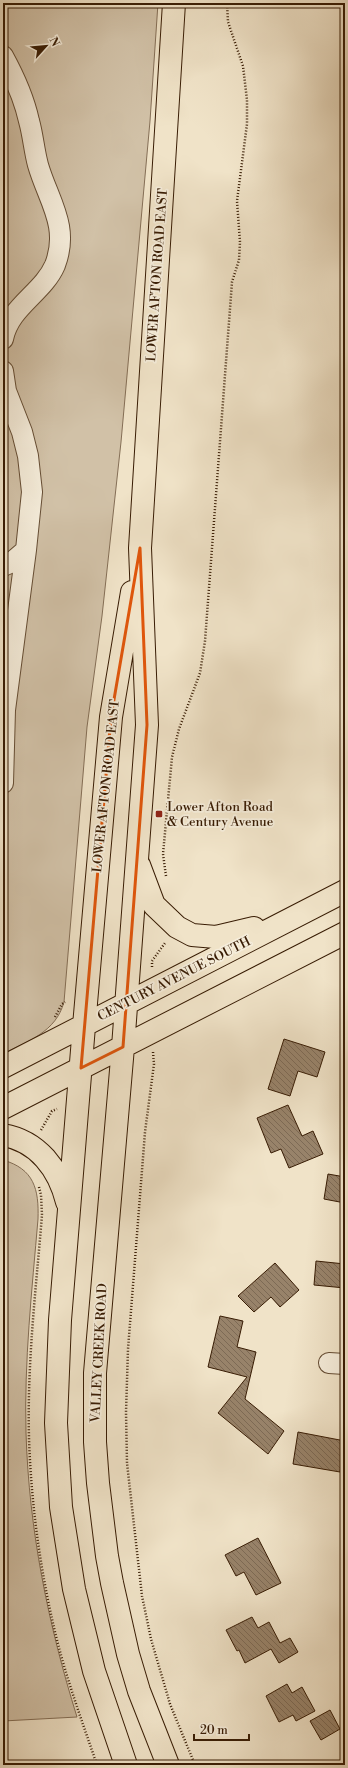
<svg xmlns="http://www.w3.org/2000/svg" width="348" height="1768" font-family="'Libre Bodoni',serif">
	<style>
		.grass { fill: #d1c1a7; stroke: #846e56 }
		.building { fill: url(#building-back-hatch); stroke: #381c04 }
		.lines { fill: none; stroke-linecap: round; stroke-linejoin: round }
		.minor-casing { stroke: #664e35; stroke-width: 22 }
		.major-casing { stroke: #381c04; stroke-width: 24 }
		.path { stroke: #381c04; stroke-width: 2.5; stroke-dasharray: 1 2; stroke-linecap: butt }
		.minor { stroke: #f5eddb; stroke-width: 20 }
		.major { stroke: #f0e3c8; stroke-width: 22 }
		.marked { fill: none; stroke: #df560c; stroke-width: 3; stroke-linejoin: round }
		.poi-dot { fill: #8f2418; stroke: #f5eddb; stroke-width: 1.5 }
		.labels { text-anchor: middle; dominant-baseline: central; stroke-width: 3.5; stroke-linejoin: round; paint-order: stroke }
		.street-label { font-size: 13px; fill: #381c04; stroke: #f5eddb }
		.poi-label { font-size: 13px; fill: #381c04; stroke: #f5eddb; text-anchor: start }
	</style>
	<defs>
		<pattern id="building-back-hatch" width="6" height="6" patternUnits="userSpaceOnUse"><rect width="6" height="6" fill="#98836a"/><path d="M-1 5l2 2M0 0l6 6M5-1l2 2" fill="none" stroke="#7d6a55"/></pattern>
	</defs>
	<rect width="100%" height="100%" fill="#f0e3c8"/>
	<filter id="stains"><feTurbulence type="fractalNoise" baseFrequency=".005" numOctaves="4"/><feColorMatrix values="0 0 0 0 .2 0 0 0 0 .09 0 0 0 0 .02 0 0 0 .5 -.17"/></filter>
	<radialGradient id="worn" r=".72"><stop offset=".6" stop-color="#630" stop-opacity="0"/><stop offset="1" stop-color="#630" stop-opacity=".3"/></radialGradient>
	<!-- grass -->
	<path class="grass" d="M 3,3 L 158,3 L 150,121 L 121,442 L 102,616 L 87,727 L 64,1002 C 56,1032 28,1041 3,1054 Z
		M 3,1160 C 34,1169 39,1189 38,1219 C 32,1290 24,1361 26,1433 C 29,1530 48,1624 77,1717 L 3,1721 L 3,1533 L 6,1507 L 3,1467 Z"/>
	<!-- building -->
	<path class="building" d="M 284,1039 L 325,1052 L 317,1077 L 298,1071 L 290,1096 L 268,1089 Z
		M 288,1105 L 302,1136 L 313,1131 L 323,1154 L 289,1168 L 281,1149 L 271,1153 L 257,1118 Z
		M 328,1174 L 345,1177 L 345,1203 L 324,1199 Z
		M 316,1261 L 345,1264 L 345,1288 L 314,1285 Z
		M 275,1263 L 299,1290 L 280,1307 L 271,1297 L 254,1312 L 238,1296 Z
		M 220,1316 L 243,1321 L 237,1347 L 256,1352 L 245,1399 L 284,1431 L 268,1454 L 218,1413 L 247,1377 L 208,1367 Z
		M 298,1432 L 345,1441 L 340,1472 L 293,1464 Z
		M 258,1538 L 281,1583 L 256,1595 L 244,1572 L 236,1576 L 225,1555 Z
		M 252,1617 L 258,1628 L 269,1622 L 280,1643 L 290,1638 L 298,1652 L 279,1663 L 271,1649 L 245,1663 L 239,1650 L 237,1651 L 226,1630 Z
		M 287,1684 L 292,1693 L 302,1687 L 315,1711 L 296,1721 L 293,1715 L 279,1722 L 266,1696 Z
		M 330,1710 L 340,1729 L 321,1740 L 310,1721 Z"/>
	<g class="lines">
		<!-- minor casing -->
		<g class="minor-casing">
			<path id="minor" d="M 3,56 C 14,76 24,98 29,121 C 33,135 34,150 38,165 C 48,200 70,226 55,265 C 43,293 9,307 3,339
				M 3,371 L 6,391 L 22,432 L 28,456 L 32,492 L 26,550 L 5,710 L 3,783
				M 3,566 L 12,562 L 26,550
				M 329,1363 L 345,1364"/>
		</g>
		<!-- major casing -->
		<g class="major-casing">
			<path id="major" d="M 139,865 L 154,905 L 177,927 L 192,935 L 216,937 L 254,928
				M 3,1067 L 345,891
				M 3,1108 L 345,933
				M 3,1135 C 38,1141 59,1169 67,1202
				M 126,1765 L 94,1671 L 74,1589 L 61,1507 L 56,1423 L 60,1320 L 84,1026 L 111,717 L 132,592
				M 168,1765 L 139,1691 L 128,1654 L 112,1583 L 107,1556 L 98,1483 L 95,1442 L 95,1373 L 123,1047 L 147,725 L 140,548 L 174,3"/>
		</g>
		<!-- path -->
		<path class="path" d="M 166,876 L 163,854 L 172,757 L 179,729 L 200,673 L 205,641 L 232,282 L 239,260 L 240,242 L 237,201 L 247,124 L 247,100 L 243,66 L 228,22 L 227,3
			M 152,967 L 152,961 L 165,943
			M 55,1017 L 62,1004 L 65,1002
			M 153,1052 L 154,1064 L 145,1132 L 128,1349 L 126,1412 L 127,1463 L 142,1596 L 151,1639 L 170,1704 L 195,1765
			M 41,1130 L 52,1111 L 57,1109
			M 39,1187 L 41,1195 L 42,1215 C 36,1289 27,1363 29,1438 C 31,1503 40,1569 55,1632 C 66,1678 82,1721 97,1765"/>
		<!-- minor -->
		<use href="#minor" class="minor"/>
		<!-- major -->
		<use href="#major" class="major"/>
	</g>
	<!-- marked area -->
	<path class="marked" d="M 140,548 L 147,725 L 123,1047 L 81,1068 L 111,717 Z"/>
	<!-- markers -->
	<rect class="poi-dot" x="155" y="810" width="8" height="8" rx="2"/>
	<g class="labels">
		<!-- street labels -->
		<g class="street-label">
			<text transform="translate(157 275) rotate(-86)">LOWER AFTON ROAD EAST</text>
			<text transform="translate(106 786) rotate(-84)">LOWER AFTON ROAD EAST</text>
			<text transform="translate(174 979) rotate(-27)">CENTURY AVENUE SOUTH</text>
			<text transform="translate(99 1353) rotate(-87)">VALLEY CREEK ROAD</text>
		</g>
		<!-- poi labels -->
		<g class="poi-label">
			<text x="167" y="807">Lower Afton Road<tspan x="167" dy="15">&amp; Century Avenue</tspan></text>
		</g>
	</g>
	<!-- margin -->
	<rect width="348" height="1768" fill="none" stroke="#f0e3c8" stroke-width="16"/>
	<rect x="4" y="4" width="340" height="1760" fill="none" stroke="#381c04" stroke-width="2"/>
	<rect x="8" y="8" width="332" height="1752" fill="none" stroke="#381c04"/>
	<!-- north arrow -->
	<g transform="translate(46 46) rotate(63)" stroke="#f5eddb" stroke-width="3" paint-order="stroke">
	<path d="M0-3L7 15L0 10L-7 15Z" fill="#381c04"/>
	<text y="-6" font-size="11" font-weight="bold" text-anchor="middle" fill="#381c04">N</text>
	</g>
	<!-- scale -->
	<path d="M194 1734v6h55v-6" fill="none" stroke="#381c04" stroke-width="2"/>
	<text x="200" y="1734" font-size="12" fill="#381c04" stroke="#f5eddb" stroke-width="3" paint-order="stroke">20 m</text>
	<rect width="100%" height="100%" filter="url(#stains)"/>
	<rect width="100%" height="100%" fill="url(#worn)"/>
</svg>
